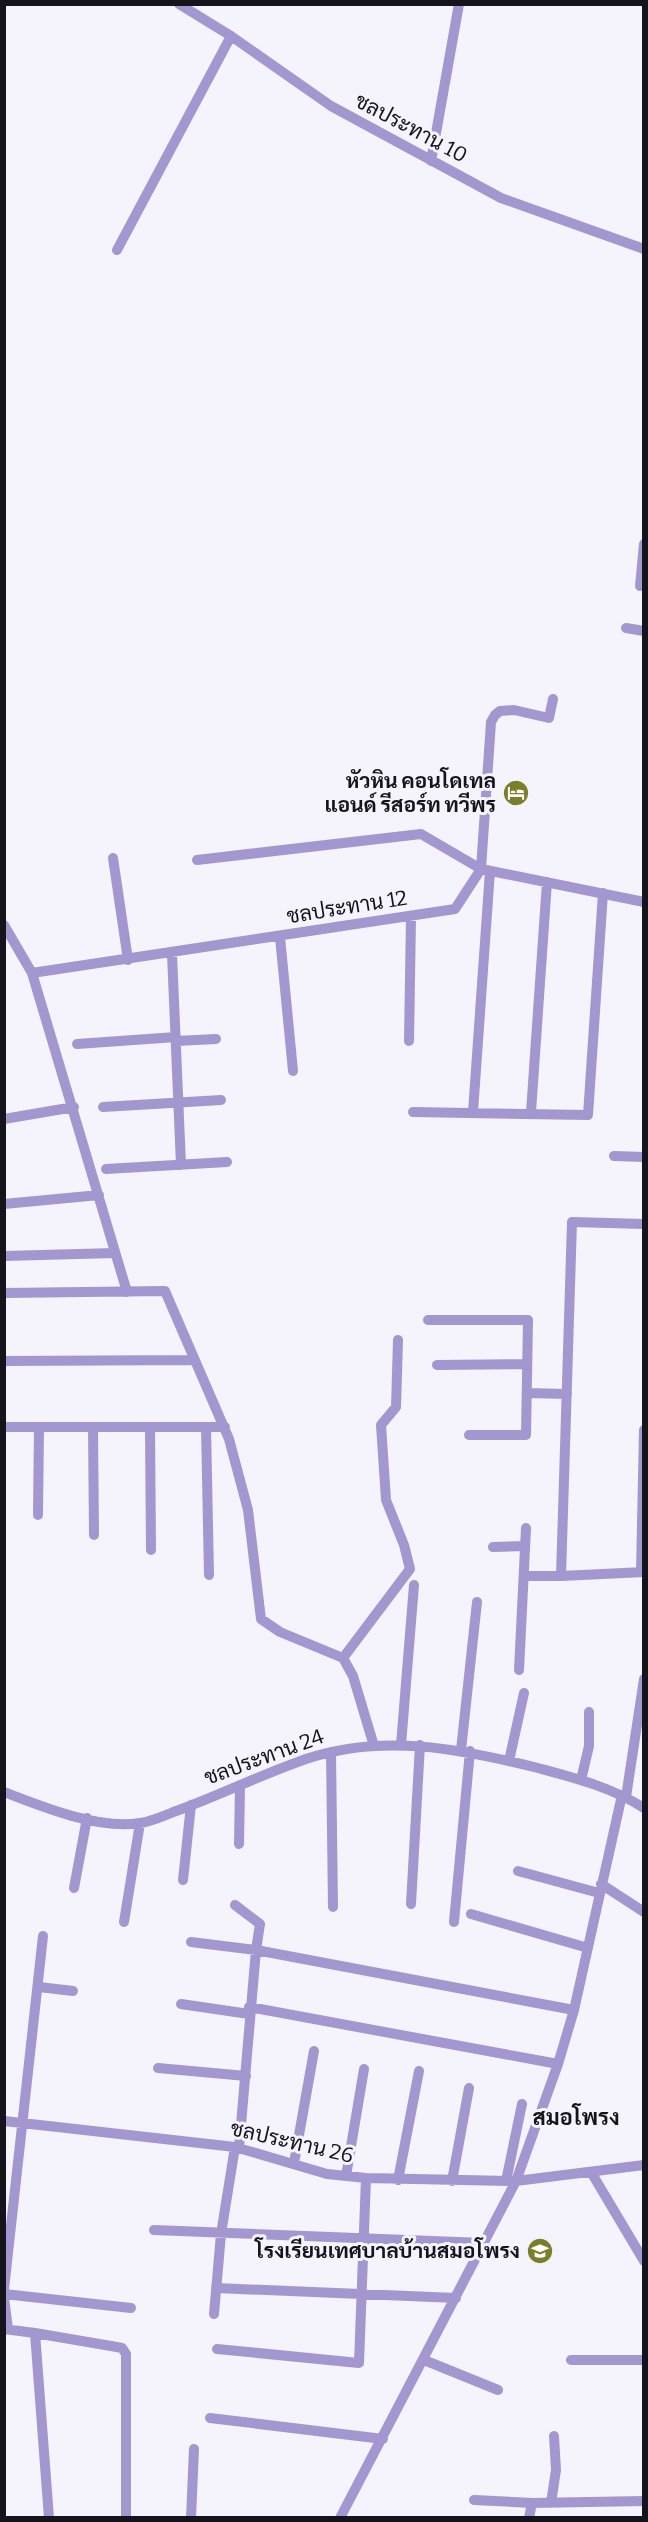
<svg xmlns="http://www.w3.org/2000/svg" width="648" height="2522" font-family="Bitter,Sarabun,serif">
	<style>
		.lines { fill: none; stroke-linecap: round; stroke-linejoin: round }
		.minor { stroke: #a497cf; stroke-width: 10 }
		.labels { text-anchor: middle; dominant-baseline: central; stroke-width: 6; stroke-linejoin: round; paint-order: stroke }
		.street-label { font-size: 21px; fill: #15131b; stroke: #f5f3fc }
		.poi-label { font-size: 21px; font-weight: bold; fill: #15131b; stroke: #f5f3fc; text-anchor: end }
		.neighbourhood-label { font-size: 22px; font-weight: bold; fill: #15131b; stroke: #f5f3fc }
	</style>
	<rect width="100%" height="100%" fill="#f5f3fc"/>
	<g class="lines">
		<!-- minor -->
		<path class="minor" d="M 179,4 L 231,36 L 331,106 L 501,198 L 644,249
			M 431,161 L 459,4
			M 117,250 L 231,36
			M 640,586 L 644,544
			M 626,628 L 644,631
			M 113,858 L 128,960
			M 197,860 L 421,834 L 481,869 L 491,722 L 495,715 L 500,711 L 514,710 L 549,718 L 553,699
			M 4,925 L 32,973 L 127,1292
			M 280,937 L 293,1071
			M 172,954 L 181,1165
			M 32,973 L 455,909 L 481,869 L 644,902
			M 176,1041 L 216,1039
			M 409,1041 L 411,917
			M 77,1044 L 176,1037
			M 103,1107 L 221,1100
			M 413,1112 L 588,1115 L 603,893
			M 473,1112 L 490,871
			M 531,1112 L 547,882
			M 4,1119 L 74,1107
			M 614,1156 L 644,1157
			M 106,1169 L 227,1162
			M 4,1204 L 99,1195
			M 644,1224 L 572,1222 L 561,1576 L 644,1572
			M 4,1256 L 115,1253
			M 4,1293 L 165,1291 L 229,1439 L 248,1510 L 261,1619 L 280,1632 L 343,1658 L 353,1676 L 374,1746
			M 428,1320 L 528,1320 L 526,1435 L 469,1435
			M 4,1361 L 194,1360
			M 437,1365 L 527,1364
			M 527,1393 L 567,1394
			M 4,1427 L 225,1427
			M 93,1427 L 94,1535
			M 150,1427 L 151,1550
			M 206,1427 L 209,1575
			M 38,1515 L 39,1427
			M 493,1547 L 525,1546
			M 641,1572 L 644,1430
			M 525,1576 L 561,1576
			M 343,1658 L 410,1569 L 404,1545 L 386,1500 L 381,1425 L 396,1407 L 398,1340
			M 519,1670 L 526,1528
			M 401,1745 L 414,1585
			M 461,1750 L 477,1602
			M 331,1752 L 333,1907
			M 509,1761 L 524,1693
			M 581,1780 L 589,1746 L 589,1712
			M 4,1792 C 42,1807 100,1830 140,1823 C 154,1821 167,1814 179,1810 C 222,1794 263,1774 306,1759 C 383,1733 461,1749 538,1768 C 575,1778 611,1787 644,1808
			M 626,1797 L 644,1679
			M 239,1844 L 240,1785
			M 518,1871 L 599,1893
			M 183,1880 L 191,1805
			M 601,1884 L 644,1912
			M 74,1888 L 87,1818
			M 411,1904 L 420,1745
			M 471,1914 L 588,1948
			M 124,1922 L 140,1823
			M 454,1922 L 470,1751
			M 191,1942 L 256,1950 L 260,1924 L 235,1905
			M 39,1987 L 73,1991
			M 181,2004 L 249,2014
			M 249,2007 L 558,2064
			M 158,2068 L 246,2076
			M 4,2121 L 235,2147 L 327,2174 L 366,2178 L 516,2181 L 644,2165
			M 239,2148 L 256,1950 L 574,2010
			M 294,2163 L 314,2051
			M 591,2172 L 644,2261
			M 346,2176 L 364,2069
			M 398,2180 L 419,2071
			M 452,2181 L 469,2088
			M 506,2181 L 522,2104
			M 154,2230 L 483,2243
			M 216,2288 L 456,2298
			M 4,2289 L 43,1936
			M 4,2294 L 131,2308
			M 4,2298 L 8,2329
			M 214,2314 L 221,2234 L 235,2147
			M 4,2329 L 35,2333 L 49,2518
			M 35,2333 L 111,2346 L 122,2348 L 126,2354 L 126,2518
			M 217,2349 L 359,2363 L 366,2178
			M 424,2360 L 498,2390
			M 571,2360 L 644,2360
			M 210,2418 L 383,2439
			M 474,2500 L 532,2503 L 644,2501
			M 551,2503 L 556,2470 L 554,2436
			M 191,2518 L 194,2449
			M 340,2518 L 516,2181 L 558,2064 L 574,2010 L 622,1795
			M 529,2518 L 532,2503"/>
	</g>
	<!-- icons -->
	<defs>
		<g id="hotel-disc" transform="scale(1.35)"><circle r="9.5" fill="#7c7f29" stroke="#f5f3fc"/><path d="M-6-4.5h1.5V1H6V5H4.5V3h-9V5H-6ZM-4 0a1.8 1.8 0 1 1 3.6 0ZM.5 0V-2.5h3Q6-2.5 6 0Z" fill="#fff"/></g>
		<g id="school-disc" transform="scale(1.35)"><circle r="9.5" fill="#7c7f29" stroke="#f5f3fc"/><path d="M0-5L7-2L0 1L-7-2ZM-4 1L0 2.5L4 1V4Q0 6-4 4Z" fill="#fff"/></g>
	</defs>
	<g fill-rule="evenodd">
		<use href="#hotel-disc" x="516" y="793"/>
		<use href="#school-disc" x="540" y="2251"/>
	</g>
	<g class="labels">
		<!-- street labels -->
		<g class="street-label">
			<text transform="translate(411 128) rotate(28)">ชลประทาน 10</text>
			<text transform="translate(347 907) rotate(-9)">ชลประทาน 12</text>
			<text transform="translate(264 1757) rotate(-20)">ชลประทาน 24</text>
			<text transform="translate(292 2142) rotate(13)">ชลประทาน 26</text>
		</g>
		<!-- poi labels -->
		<g class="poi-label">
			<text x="496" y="781">หัวหิน คอนโดเทล<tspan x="496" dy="24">แอนด์ รีสอร์ท ทวีพร</tspan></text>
			<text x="520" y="2251">โรงเรียนเทศบาลบ้านสมอโพรง</text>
		</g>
		<!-- neighbourhood labels -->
		<g class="neighbourhood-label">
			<text x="576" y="2117">สมอโพรง</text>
		</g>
	</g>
	<!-- border -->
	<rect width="648" height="2522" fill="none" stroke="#15131b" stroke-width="12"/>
</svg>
